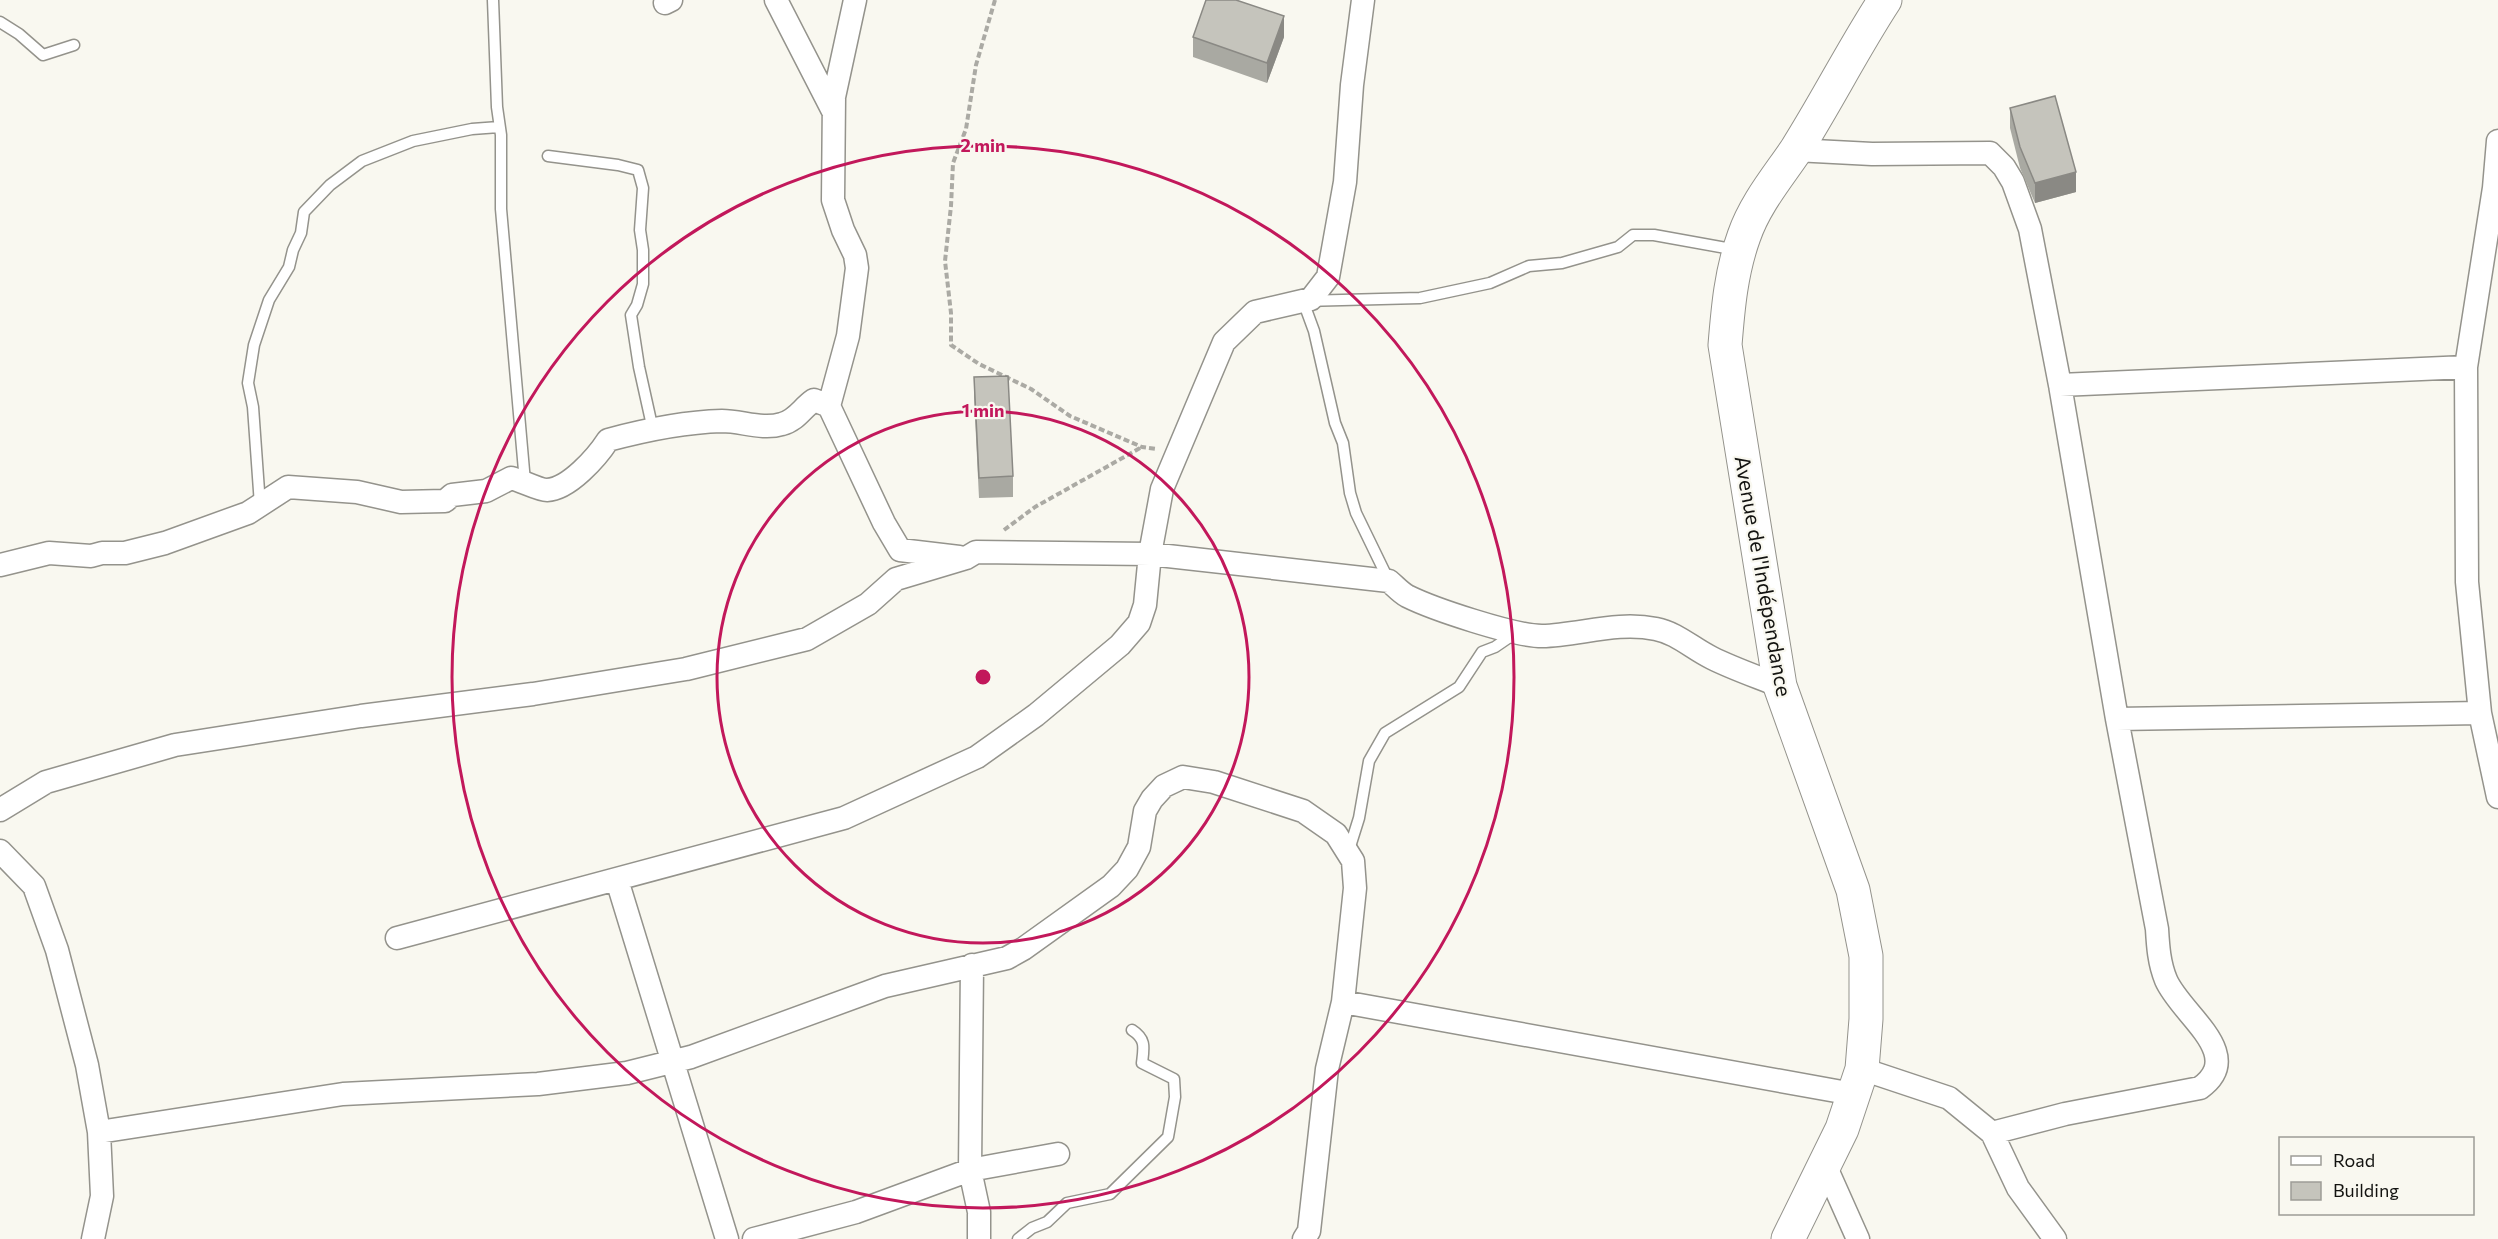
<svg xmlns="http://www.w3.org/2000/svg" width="2498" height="1239" font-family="Commissioner,sans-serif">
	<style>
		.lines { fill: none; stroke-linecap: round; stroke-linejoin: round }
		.service-casing { stroke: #94938c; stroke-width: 13 }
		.minor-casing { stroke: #94938c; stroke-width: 25 }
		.trunk-casing { stroke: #94938c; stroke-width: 35 }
		.path { stroke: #abaaa4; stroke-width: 4; stroke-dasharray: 6 3; stroke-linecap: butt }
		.service { stroke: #fff; stroke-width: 10 }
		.minor { stroke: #fff; stroke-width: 22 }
		.trunk { stroke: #fff; stroke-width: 33 }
		.wall { fill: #a9a9a2 }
		.shaded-wall { fill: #8a8984 }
		.building { fill: #c5c4bc; stroke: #8a8984; stroke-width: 1.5 }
		.ring { fill: none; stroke: #c2185b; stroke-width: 3 }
		.labels { text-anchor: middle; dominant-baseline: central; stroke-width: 4.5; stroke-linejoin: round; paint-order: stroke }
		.street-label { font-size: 21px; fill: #131310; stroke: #f9f8f0 }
		.centre { fill: #c2185b; stroke: #f9f8f0; stroke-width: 3 }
		.ring-label { font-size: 18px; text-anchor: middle; font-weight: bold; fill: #c2185b; stroke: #f9f8f0; stroke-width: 4.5; stroke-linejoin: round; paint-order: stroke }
	</style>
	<rect width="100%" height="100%" fill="#f9f8f0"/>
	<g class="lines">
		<!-- service casing -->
		<g class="service-casing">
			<path id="service" d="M 493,0 L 497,107 L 501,135 L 501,209 L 525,482
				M 0,22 L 19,34 L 43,55 L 74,45
				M 548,156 L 618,165 L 638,170 L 643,188 L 640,230 L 643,250 L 643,284 L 637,305 L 631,315 L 639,367 L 653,430
				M 260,505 L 253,407 L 248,383 L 254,345 L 269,300 L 289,267 L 293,250 L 301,233 L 304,212 L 330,185 L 362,161 L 413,141 L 472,129 L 499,127
				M 1389,581 L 1356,513 L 1350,493 L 1343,443 L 1335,423 L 1314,331 L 1303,301 L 1420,298 L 1490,283 L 1529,266 L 1562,263 L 1618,247 L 1633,235 L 1654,235 L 1737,250
				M 1348,853 L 1359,818 L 1369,761 L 1385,733 L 1459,687 L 1482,652 L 1495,647 L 1514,634
				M 1018,1239 L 1032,1228 L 1047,1222 L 1067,1203 L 1110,1194 L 1168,1137 L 1175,1097 L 1174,1079 L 1142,1063 C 1144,1047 1146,1039 1132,1030"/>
		</g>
		<!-- minor casing -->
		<g class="minor-casing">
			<path id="minor" d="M 776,0 L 833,111
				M 855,0 L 834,97 L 833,200 L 843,230 L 855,255 L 857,268 L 848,336 L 829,406 L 884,523 L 900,550 L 959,557
				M 665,3 L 671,0
				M 2498,141 L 2494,188 L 2466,367 L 2467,582 L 2480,713 L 2498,797
				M 1795,150 L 1872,154 L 1990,153 L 2004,167 L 2013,182 L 2030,229 L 2060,385 L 2117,719 L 2157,929 C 2158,946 2159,963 2166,980 C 2181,1015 2247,1054 2200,1088 L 2065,1114 L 1992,1133
				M 2060,385 L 2466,367
				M 0,565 L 49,553 L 91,556 L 102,553 L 125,553 L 165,543 L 248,513 L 288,487 L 357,492 L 401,502 L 445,501 L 452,495 L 486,491 L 511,478 C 520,480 539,490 547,490 C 569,489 597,457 608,440 C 645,430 684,422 722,421 C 742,421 762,430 782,424 C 797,420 802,408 814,400 L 829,406
				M 2117,719 L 2480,713
				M 0,810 L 46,782 L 175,745 L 361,716 L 533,694 L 686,669 L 807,639 L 868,604 L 896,579 L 966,558 L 976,552 L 1150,554 L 1389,581 C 1395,586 1400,592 1407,596 C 1433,609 1514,636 1542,636 C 1580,635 1617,621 1656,629 C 1677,633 1693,649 1712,658 C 1734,669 1758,677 1780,686
				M 0,851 L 34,886 L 57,950 L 87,1065 L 99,1132 L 102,1196 L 93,1239
				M 617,880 L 727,1239
				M 397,938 L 844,818 L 977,757 L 1036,715 L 1120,645 L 1139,623 L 1145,605 L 1150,554 L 1162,489 L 1224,342 L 1255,312 L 1311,299 L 1328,277 L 1345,182 L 1352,85 L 1363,0
				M 972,965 L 970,1170 L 979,1212 L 979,1239
				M 1862,1069 L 1949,1098 L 1992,1133 L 2018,1188 L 2055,1239
				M 99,1132 L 343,1094 L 538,1084 L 627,1073 L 691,1057 L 885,986 L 1007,958 L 1023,949 L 1111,886 L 1127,869 L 1139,847 L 1145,811 L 1152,799 L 1164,786 L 1183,777 L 1214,782 L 1303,811 L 1336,834 L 1353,861 L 1355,888 L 1343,1002
				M 1825,1165 L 1858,1239
				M 754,1239 L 856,1212 L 970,1170 L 1058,1154
				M 1304,1239 L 1309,1231 L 1327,1069 L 1343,1002 L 1853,1094"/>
		</g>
		<!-- trunk casing -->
		<g class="trunk-casing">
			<path id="trunk" d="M 1788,1239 L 1842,1129 L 1862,1069 L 1866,1019 L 1866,956 L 1853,890 L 1780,686 L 1725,345 C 1728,308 1731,272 1744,236 C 1755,204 1777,178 1796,150 C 1827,101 1853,49 1885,0"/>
		</g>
		<!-- path -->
		<path class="path" d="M 995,0 L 976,65 L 966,129 L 953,163 L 951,206 L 945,261 L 951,313 L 951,345 L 979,364 L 1031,389 L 1070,416 L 1142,447 L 1157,449
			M 1004,530 L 1035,507 L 1142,447"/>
		<!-- service -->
		<use href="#service" class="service"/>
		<!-- minor -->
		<use href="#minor" class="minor"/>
		<!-- trunk -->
		<use href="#trunk" class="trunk"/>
	</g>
	<!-- wall -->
	<path class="wall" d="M 1193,37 L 1284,37 L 1267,83 L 1193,57 Z
		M 2010,108 L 2076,192 L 2035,203 L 2020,168 L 2010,128 Z
		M 974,377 L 1013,476 L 1013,497 L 979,498 L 974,397 Z"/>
	<!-- shaded-wall -->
	<path class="shaded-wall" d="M 1284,16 L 1284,37 L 1267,83 L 1267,63 Z
		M 2076,172 L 2076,192 L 2035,203 L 2035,183 Z"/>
	<!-- building -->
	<path class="building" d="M 1206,0 L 1236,0 L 1284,16 L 1267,63 L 1193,37 Z
		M 2055,96 L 2076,172 L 2035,183 L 2020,147 L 2010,108 Z
		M 1008,376 L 1013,476 L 979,478 L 974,377 Z"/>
	<!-- distance rings -->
	<g class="ring">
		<circle cx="983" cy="677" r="266"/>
		<circle cx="983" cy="677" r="531"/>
	</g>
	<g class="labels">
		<!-- street labels -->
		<g class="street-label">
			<text transform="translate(1764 576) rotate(80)">Avenue de l'Indépendance</text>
		</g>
	</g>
	<circle cx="983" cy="677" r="9" class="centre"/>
	<g class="ring-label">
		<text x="983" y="152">2 min</text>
		<text x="983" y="417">1 min</text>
	</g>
	<!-- legend -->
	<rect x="2279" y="1137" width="195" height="78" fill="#f9f8f0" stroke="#9d9c96" stroke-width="1.5"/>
	<rect x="2291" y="1156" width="30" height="9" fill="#ffffff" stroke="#9d9c96" stroke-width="1.5"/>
	<text x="2333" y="1167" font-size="18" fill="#131310">Road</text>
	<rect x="2291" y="1182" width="30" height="18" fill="#c5c4bc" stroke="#9d9c96" stroke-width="1.5"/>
	<text x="2333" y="1197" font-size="18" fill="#131310">Building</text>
</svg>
